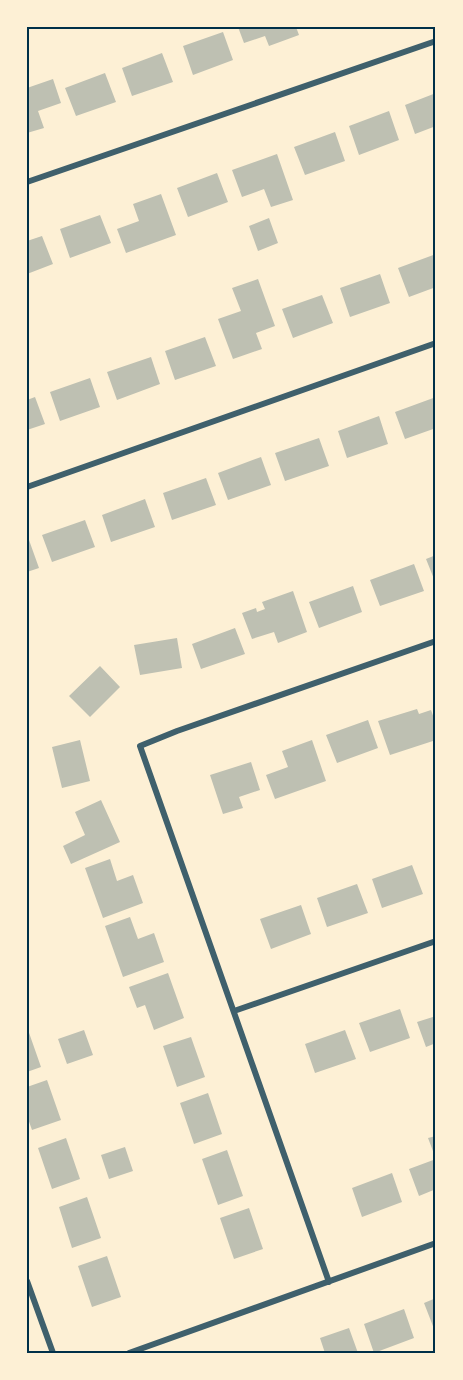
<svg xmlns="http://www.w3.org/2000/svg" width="463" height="1380" font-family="Ubuntu,sans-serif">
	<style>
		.building { fill: #bec0b2 }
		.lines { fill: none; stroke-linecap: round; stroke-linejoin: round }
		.minor { stroke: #3f606c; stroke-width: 6 }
		.neatline { fill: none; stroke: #003049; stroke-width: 2 }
	</style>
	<rect width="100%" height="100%" fill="#fdf0d5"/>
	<!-- building -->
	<path class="building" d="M 238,27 L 296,27 L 299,35 L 269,46 L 265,36 L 244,43 Z
		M 223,32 L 233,60 L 193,75 L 183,46 Z
		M 162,53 L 173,82 L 132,96 L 122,68 Z
		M 105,73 L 116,102 L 76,116 L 65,88 Z
		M 53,79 L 61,103 L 38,111 L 44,128 L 27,133 L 27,88 Z
		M 436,93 L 436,126 L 415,134 L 405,105 Z
		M 389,111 L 399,140 L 359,155 L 349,126 Z
		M 335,132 L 345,161 L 305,175 L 294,147 Z
		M 277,154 L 293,200 L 271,207 L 264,189 L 242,197 L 232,170 Z
		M 217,173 L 228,202 L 188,217 L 177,188 Z
		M 161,194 L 176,235 L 126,253 L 117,229 L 139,221 L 133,204 Z
		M 100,215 L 111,243 L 70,258 L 60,229 Z
		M 269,218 L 278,243 L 258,251 L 249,226 Z
		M 42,236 L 53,264 L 27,274 L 27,241 Z
		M 436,254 L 436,287 L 409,297 L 398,268 Z
		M 380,274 L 390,303 L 350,317 L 340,288 Z
		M 258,279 L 275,326 L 256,333 L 262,349 L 233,359 L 218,319 L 241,311 L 232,288 Z
		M 322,295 L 333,323 L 293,338 L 282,309 Z
		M 205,337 L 216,366 L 175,380 L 165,351 Z
		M 151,357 L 160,384 L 117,400 L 107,372 Z
		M 90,378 L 100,407 L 60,421 L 50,392 Z
		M 35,397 L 45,424 L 27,430 L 27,400 Z
		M 436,397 L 436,428 L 405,439 L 395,412 Z
		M 379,416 L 388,444 L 347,458 L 338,431 Z
		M 319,438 L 329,466 L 285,481 L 275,453 Z
		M 261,457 L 271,485 L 228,500 L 218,473 Z
		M 206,478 L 216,505 L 172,520 L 163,493 Z
		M 145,499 L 155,527 L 111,542 L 102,515 Z
		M 85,520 L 95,547 L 52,562 L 42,535 Z
		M 29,540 L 39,568 L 27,572 L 27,541 Z
		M 436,555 L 436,584 L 426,559 Z
		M 414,564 L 424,591 L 380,606 L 370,580 Z
		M 353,586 L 362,612 L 319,628 L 309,602 Z
		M 293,591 L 307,632 L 278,643 L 274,632 L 252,639 L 242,613 L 256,608 L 257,612 L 265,609 L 262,602 Z
		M 235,628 L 245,654 L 201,669 L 192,644 Z
		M 177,638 L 182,668 L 140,675 L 134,645 Z
		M 100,666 L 120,687 L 90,717 L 69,696 Z
		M 417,709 L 419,714 L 431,710 L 436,724 L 436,740 L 390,755 L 378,721 Z
		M 368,720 L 378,748 L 337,763 L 326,735 Z
		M 80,740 L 90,781 L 62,788 L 52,747 Z
		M 312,740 L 326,781 L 275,799 L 266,775 L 288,767 L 282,751 Z
		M 251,762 L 260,790 L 239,797 L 243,808 L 223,814 L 210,775 Z
		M 101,800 L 120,842 L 71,864 L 63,846 L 85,835 L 75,812 Z
		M 110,859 L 117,881 L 133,875 L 143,903 L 103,918 L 85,868 Z
		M 412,865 L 423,894 L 382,908 L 372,879 Z
		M 357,884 L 368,913 L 327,927 L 317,898 Z
		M 301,905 L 311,934 L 271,949 L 260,919 Z
		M 130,917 L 138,939 L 154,933 L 164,962 L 123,977 L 105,926 Z
		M 168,973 L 184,1018 L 154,1030 L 145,1005 L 137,1008 L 129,987 Z
		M 400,1009 L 410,1038 L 370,1052 L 359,1023 Z
		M 436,1016 L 436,1043 L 426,1047 L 417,1022 Z
		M 27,1027 L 41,1067 L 27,1072 Z
		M 84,1030 L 93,1055 L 67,1064 L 58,1039 Z
		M 345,1030 L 356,1059 L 315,1073 L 305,1044 Z
		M 191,1037 L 205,1077 L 177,1087 L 163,1046 Z
		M 47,1080 L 61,1120 L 32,1130 L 27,1116 L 27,1087 Z
		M 208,1093 L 222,1134 L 194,1144 L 180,1103 Z
		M 436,1136 L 436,1159 L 428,1138 Z
		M 66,1138 L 80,1179 L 52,1189 L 38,1148 Z
		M 125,1147 L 133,1171 L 109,1179 L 101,1155 Z
		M 227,1150 L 243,1196 L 218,1205 L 202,1159 Z
		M 436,1159 L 436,1189 L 419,1196 L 409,1169 Z
		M 392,1173 L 402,1202 L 362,1217 L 352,1188 Z
		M 87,1197 L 101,1238 L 72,1248 L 59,1207 Z
		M 249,1208 L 263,1249 L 234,1259 L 220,1218 Z
		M 107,1256 L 121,1297 L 92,1307 L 78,1266 Z
		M 436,1298 L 436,1334 L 424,1303 Z
		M 404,1309 L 414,1338 L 374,1353 L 364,1324 Z
		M 349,1328 L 358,1353 L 325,1353 L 320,1338 Z"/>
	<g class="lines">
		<!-- minor -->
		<path class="minor" d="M 27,182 L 436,41
			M 27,487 L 436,343
			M 234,1011 L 436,941
			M 27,1281 L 53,1353
			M 329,1282 L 140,746 L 177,731 L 436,641
			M 129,1353 L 436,1243"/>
	</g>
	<!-- border -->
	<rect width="463" height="1380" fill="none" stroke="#fdf0d5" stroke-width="57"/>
	<rect x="28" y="28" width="406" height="1324" class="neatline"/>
</svg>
